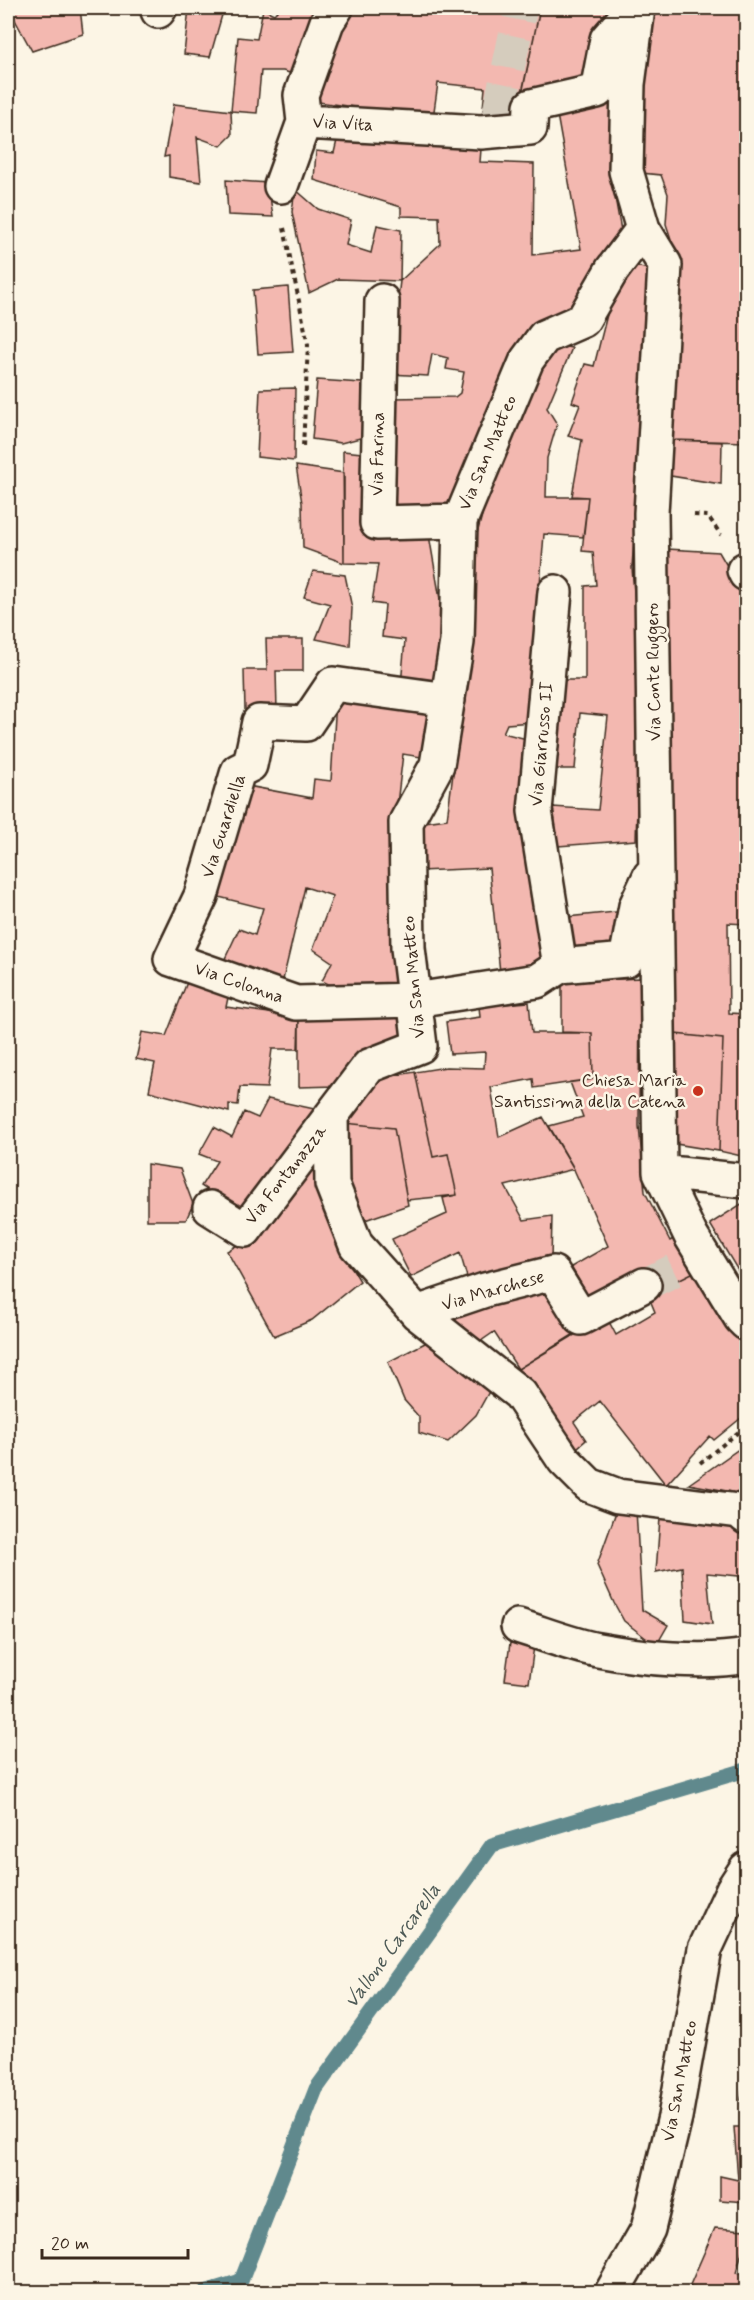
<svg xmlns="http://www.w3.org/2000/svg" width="754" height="2300" font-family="Mynerve,sans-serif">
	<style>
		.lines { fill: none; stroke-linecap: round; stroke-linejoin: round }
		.stream { stroke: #61898d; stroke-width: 15 }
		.building { fill: #f3b8b0; stroke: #3b2a1e; stroke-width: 1.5 }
		.minor-tunnel { stroke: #d5ccbd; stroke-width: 33; stroke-dasharray: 33 16; stroke-linecap: butt }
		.minor-casing { stroke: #3b2a1e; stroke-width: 38 }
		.path { stroke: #3b2a1e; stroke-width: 4; stroke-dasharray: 4.5 4.5; stroke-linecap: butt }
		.minor { stroke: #fcf5e5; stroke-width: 33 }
		.poi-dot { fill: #c8321e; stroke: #fcf5e5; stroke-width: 2 }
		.labels { text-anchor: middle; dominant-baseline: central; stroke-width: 5; stroke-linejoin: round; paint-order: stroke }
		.street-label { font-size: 18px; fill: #3b2a1e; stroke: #fcf5e5 }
		.poi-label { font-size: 18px; fill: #3b2a1e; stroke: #fcf5e5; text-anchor: end }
		.water-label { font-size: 20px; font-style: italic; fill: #4e5a56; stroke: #fcf5e5 }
	</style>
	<rect width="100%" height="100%" fill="#fcf5e5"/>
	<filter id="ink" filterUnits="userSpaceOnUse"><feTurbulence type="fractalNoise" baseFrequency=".0167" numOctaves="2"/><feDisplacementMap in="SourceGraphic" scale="12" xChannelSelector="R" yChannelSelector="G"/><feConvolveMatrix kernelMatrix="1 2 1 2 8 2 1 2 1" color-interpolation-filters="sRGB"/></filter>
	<g filter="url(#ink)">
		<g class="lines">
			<!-- stream -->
			<path class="stream" d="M 205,2292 L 241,2281 L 316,2089 L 492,1845 L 746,1770"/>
		</g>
		<!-- building -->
		<path class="building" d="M 8,8 L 80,8 L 83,34 L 32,51 L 15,20 L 8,23 Z
			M 189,8 L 224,8 L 210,57 L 184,54 Z
			M 280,8 L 325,8 L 300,76 L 283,71 L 261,71 L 257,113 L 231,111 L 238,37 L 257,39 L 263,9 L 274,14 Z
			M 346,8 L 540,8 L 518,113 L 482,118 L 485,88 L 438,83 L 433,118 L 311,101 Z
			M 540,8 L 619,8 L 590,84 L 521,97 Z
			M 651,8 L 746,8 L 746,442 L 672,440 L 675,251 L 666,224 L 668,194 L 661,175 L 641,173 L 644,66 Z
			M 612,99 L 609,164 L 622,236 L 579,310 L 532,333 L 450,510 L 432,505 L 431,514 L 384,512 L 392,398 L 455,397 L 460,393 L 464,372 L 446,369 L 448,358 L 432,354 L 428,376 L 389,374 L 400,281 L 440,244 L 439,217 L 401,216 L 401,207 L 314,180 L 316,151 L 334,153 L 339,132 L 481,149 L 480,162 L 534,164 L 533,255 L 581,249 L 556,109 Z
			M 174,104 L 231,111 L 232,135 L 221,146 L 197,137 L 201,182 L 169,177 L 169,156 L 164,157 Z
			M 226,180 L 268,183 L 273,217 L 228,215 Z
			M 295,189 L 318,209 L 351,220 L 346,245 L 371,253 L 377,225 L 401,230 L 400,281 L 338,279 L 309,293 L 292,212 Z
			M 629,264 L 651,270 L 632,568 L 641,680 L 636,840 L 558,846 L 553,807 L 598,810 L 608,716 L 580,713 L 575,769 L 554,769 L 558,680 L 585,680 L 585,586 L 596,585 L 593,552 L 582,551 L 588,497 L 572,496 L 582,440 L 568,436 L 580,405 L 572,402 L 585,364 L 594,366 L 615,283 Z
			M 288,287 L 293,352 L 258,354 L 253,290 Z
			M 549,344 L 572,348 L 547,408 L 557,424 L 547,458 L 546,497 L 588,497 L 583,537 L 544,534 L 533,673 L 531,722 L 507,724 L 503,733 L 527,739 L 547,961 L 500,972 L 489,868 L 419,871 L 417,823 L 447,819 L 469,653 L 475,542 L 489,488 Z
			M 317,380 L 362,383 L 364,437 L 341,443 L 312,439 Z
			M 295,388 L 294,461 L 257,457 L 260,389 Z
			M 672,440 L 722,442 L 721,484 L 671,476 Z
			M 343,451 L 371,454 L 369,531 L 428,529 L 441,605 L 443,628 L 440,689 L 401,685 L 405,640 L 382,637 L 385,605 L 372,603 L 378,564 L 344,563 Z
			M 296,466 L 344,473 L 344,563 L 303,548 L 302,503 Z
			M 667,549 L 719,552 L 746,598 L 746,924 L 728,923 L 729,1013 L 746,1014 L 746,1157 L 719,1151 L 723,1039 L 675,1034 Z
			M 313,571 L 345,575 L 352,608 L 350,646 L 316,639 L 330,604 L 304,597 Z
			M 266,639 L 303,639 L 303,671 L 276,671 L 277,711 L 245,710 L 244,670 L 267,670 Z
			M 336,700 L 436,709 L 427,758 L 403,754 L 397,804 L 399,854 L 397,961 L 392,994 L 348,993 L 322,981 L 332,962 L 313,949 L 333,896 L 305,887 L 282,984 L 222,965 L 239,929 L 255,935 L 263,908 L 211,895 L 237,784 L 312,798 L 314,779 L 331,781 Z
			M 625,911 L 620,948 L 572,954 L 567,917 Z
			M 189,977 L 229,993 L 226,1007 L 299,1017 L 298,1049 L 272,1049 L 267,1088 L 240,1087 L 238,1105 L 229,1104 L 229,1112 L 149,1091 L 155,1063 L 136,1059 L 142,1032 L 166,1036 Z
			M 640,978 L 639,1126 L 645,1192 L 670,1241 L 678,1236 L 696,1271 L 648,1295 L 592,1303 L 571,1267 L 608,1246 L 572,1165 L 549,1126 L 583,1117 L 570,1082 L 593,1079 L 592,1033 L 562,1032 L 562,982 Z
			M 529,1002 L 532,1033 L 592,1033 L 593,1079 L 534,1088 L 533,1079 L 491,1087 L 499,1137 L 543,1117 L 574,1169 L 505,1186 L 524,1220 L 552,1216 L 551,1261 L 469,1284 L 460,1253 L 411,1277 L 392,1239 L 447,1214 L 443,1198 L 457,1195 L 448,1154 L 433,1157 L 415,1072 L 446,1067 L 484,1068 L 485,1052 L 450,1054 L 446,1022 L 480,1017 L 479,1006 Z
			M 404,1010 L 406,1036 L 337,1086 L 299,1087 L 299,1017 Z
			M 675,1034 L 723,1039 L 719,1151 L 676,1144 Z
			M 415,1072 L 433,1157 L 448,1154 L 457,1195 L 407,1200 L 394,1128 L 344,1123 L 375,1079 Z
			M 268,1099 L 319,1110 L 250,1218 L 201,1186 L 217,1161 L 199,1154 L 214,1127 L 232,1137 L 244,1112 L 258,1118 Z
			M 344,1123 L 394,1128 L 408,1205 L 365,1220 L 345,1179 Z
			M 317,1155 L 342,1251 L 360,1281 L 312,1320 L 274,1336 L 227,1251 L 250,1238 Z
			M 147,1164 L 180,1169 L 193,1204 L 186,1220 L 147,1220 Z
			M 746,1201 L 746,1284 L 710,1224 Z
			M 696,1271 L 728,1325 L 746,1342 L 746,1414 L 714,1440 L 710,1436 L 666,1485 L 600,1401 L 574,1422 L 586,1440 L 571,1453 L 518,1369 L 606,1316 L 616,1335 L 655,1312 L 648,1295 Z
			M 545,1288 L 576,1333 L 518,1369 L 494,1332 L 478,1343 L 469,1332 L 463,1336 L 445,1318 Z
			M 427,1342 L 491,1388 L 476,1415 L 448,1442 L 419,1433 L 419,1417 L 404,1400 L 388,1362 Z
			M 746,1444 L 746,1500 L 739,1501 L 732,1492 L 689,1484 Z
			M 636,1510 L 642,1610 L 668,1625 L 656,1646 L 624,1621 L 614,1603 L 597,1565 L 616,1512 Z
			M 660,1518 L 737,1519 L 746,1529 L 746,1611 L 739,1576 L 707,1573 L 712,1624 L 685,1620 L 682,1567 L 656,1572 Z
			M 510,1643 L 534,1646 L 529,1683 L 505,1680 Z
			M 746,2069 L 746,2100 L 741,2100 Z
			M 734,2127 L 746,2127 L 746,2202 L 720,2200 L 720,2176 L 738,2180 Z
			M 715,2228 L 746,2230 L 746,2238 L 736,2273 L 746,2276 L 746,2292 L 700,2292 L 690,2285 Z"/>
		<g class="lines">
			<!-- minor-tunnel -->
			<path class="minor-tunnel" d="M 498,116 L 521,8
				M 644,1285 L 691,1262"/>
			<!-- minor casing -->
			<g class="minor-casing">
				<path id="minor" d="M 638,8 L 628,84 L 626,171 L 643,229 L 665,265 L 651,513 L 660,1172 L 691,1236 L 741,1318 L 746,1323
					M 158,11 L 160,8
					M 304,122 L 301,95 L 327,22 L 336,8
					M 281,186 L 304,122 L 481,132 L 530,128 L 531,106 L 597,91 L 607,39 L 634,8
					M 643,229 L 612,270 L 583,320 L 544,337 L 527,360 L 460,521 L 457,642 L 437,765 L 406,822 L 408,948 L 420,1046 L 369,1066 L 331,1116 L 332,1184 L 356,1245 L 417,1313 L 520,1394 L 564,1460 L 589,1485 L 618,1496 L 739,1511 L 746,1517
					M 382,301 L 377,523 L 460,521
					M 746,569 L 744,570 L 746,574
					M 555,592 L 535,811 L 560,966
					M 448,700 L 333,684 L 306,724 L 259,722 L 250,765 L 238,771 L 201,896 L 171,959 L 296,1003 L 415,1000 L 537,981 L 560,966 L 626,960 L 636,906 L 650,876
					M 660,1172 L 746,1181
					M 210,1208 L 245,1230 L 331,1116
					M 417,1313 L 485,1290 L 553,1273 L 581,1318 L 644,1285
					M 518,1626 C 544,1634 571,1645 598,1650 C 641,1658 705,1664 746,1656
					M 612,2292 L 648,2229 L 675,2117 L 705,1949 L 733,1889 L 746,1869"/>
			</g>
			<!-- path -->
			<path class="path" d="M 284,228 L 308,345 L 303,447
				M 694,515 L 708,516 L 721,535
				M 700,1463 L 746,1426"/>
			<!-- minor -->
			<use href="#minor" class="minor"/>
		</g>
	</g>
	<!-- markers -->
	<circle class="poi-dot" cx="698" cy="1091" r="6"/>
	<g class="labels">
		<!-- street labels -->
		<g class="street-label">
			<text transform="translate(343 124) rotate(3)">Via Vita</text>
			<text transform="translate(488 453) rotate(-67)">Via San Matteo</text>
			<text transform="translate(378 454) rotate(-89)">Via Farina</text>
			<text transform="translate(654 672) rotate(-91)">Via Conte Ruggero</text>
			<text transform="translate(542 744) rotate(-85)">Via Giarrusso II</text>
			<text transform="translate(224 826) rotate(-72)">Via Guardiella</text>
			<text transform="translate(414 977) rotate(-95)">Via San Matteo</text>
			<text transform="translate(239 983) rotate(19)">Via Colonna</text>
			<text transform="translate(286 1175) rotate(-52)">Via Fontanazza</text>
			<text transform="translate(493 1291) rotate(-16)">Via Marchese</text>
			<text transform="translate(680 2081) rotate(-79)">Via San Matteo</text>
		</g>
		<!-- poi labels -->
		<g class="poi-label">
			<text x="686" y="1081">Chiesa Maria<tspan x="686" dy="21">Santissima della Catena</tspan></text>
		</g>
		<!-- water labels -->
		<g class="water-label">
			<text transform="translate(393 1946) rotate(-54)">Vallone Carcarella</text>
		</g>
	</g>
	<!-- margin -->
	<rect width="754" height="2300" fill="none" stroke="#fcf5e5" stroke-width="30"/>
	<rect x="15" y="15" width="724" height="2270" fill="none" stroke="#3b2a1e" stroke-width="2" filter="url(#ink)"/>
	<!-- scale -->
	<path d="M42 2249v9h146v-9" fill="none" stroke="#3b2a1e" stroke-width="3"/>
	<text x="51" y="2249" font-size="18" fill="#3b2a1e" stroke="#fcf5e5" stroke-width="4.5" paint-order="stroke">20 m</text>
</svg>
